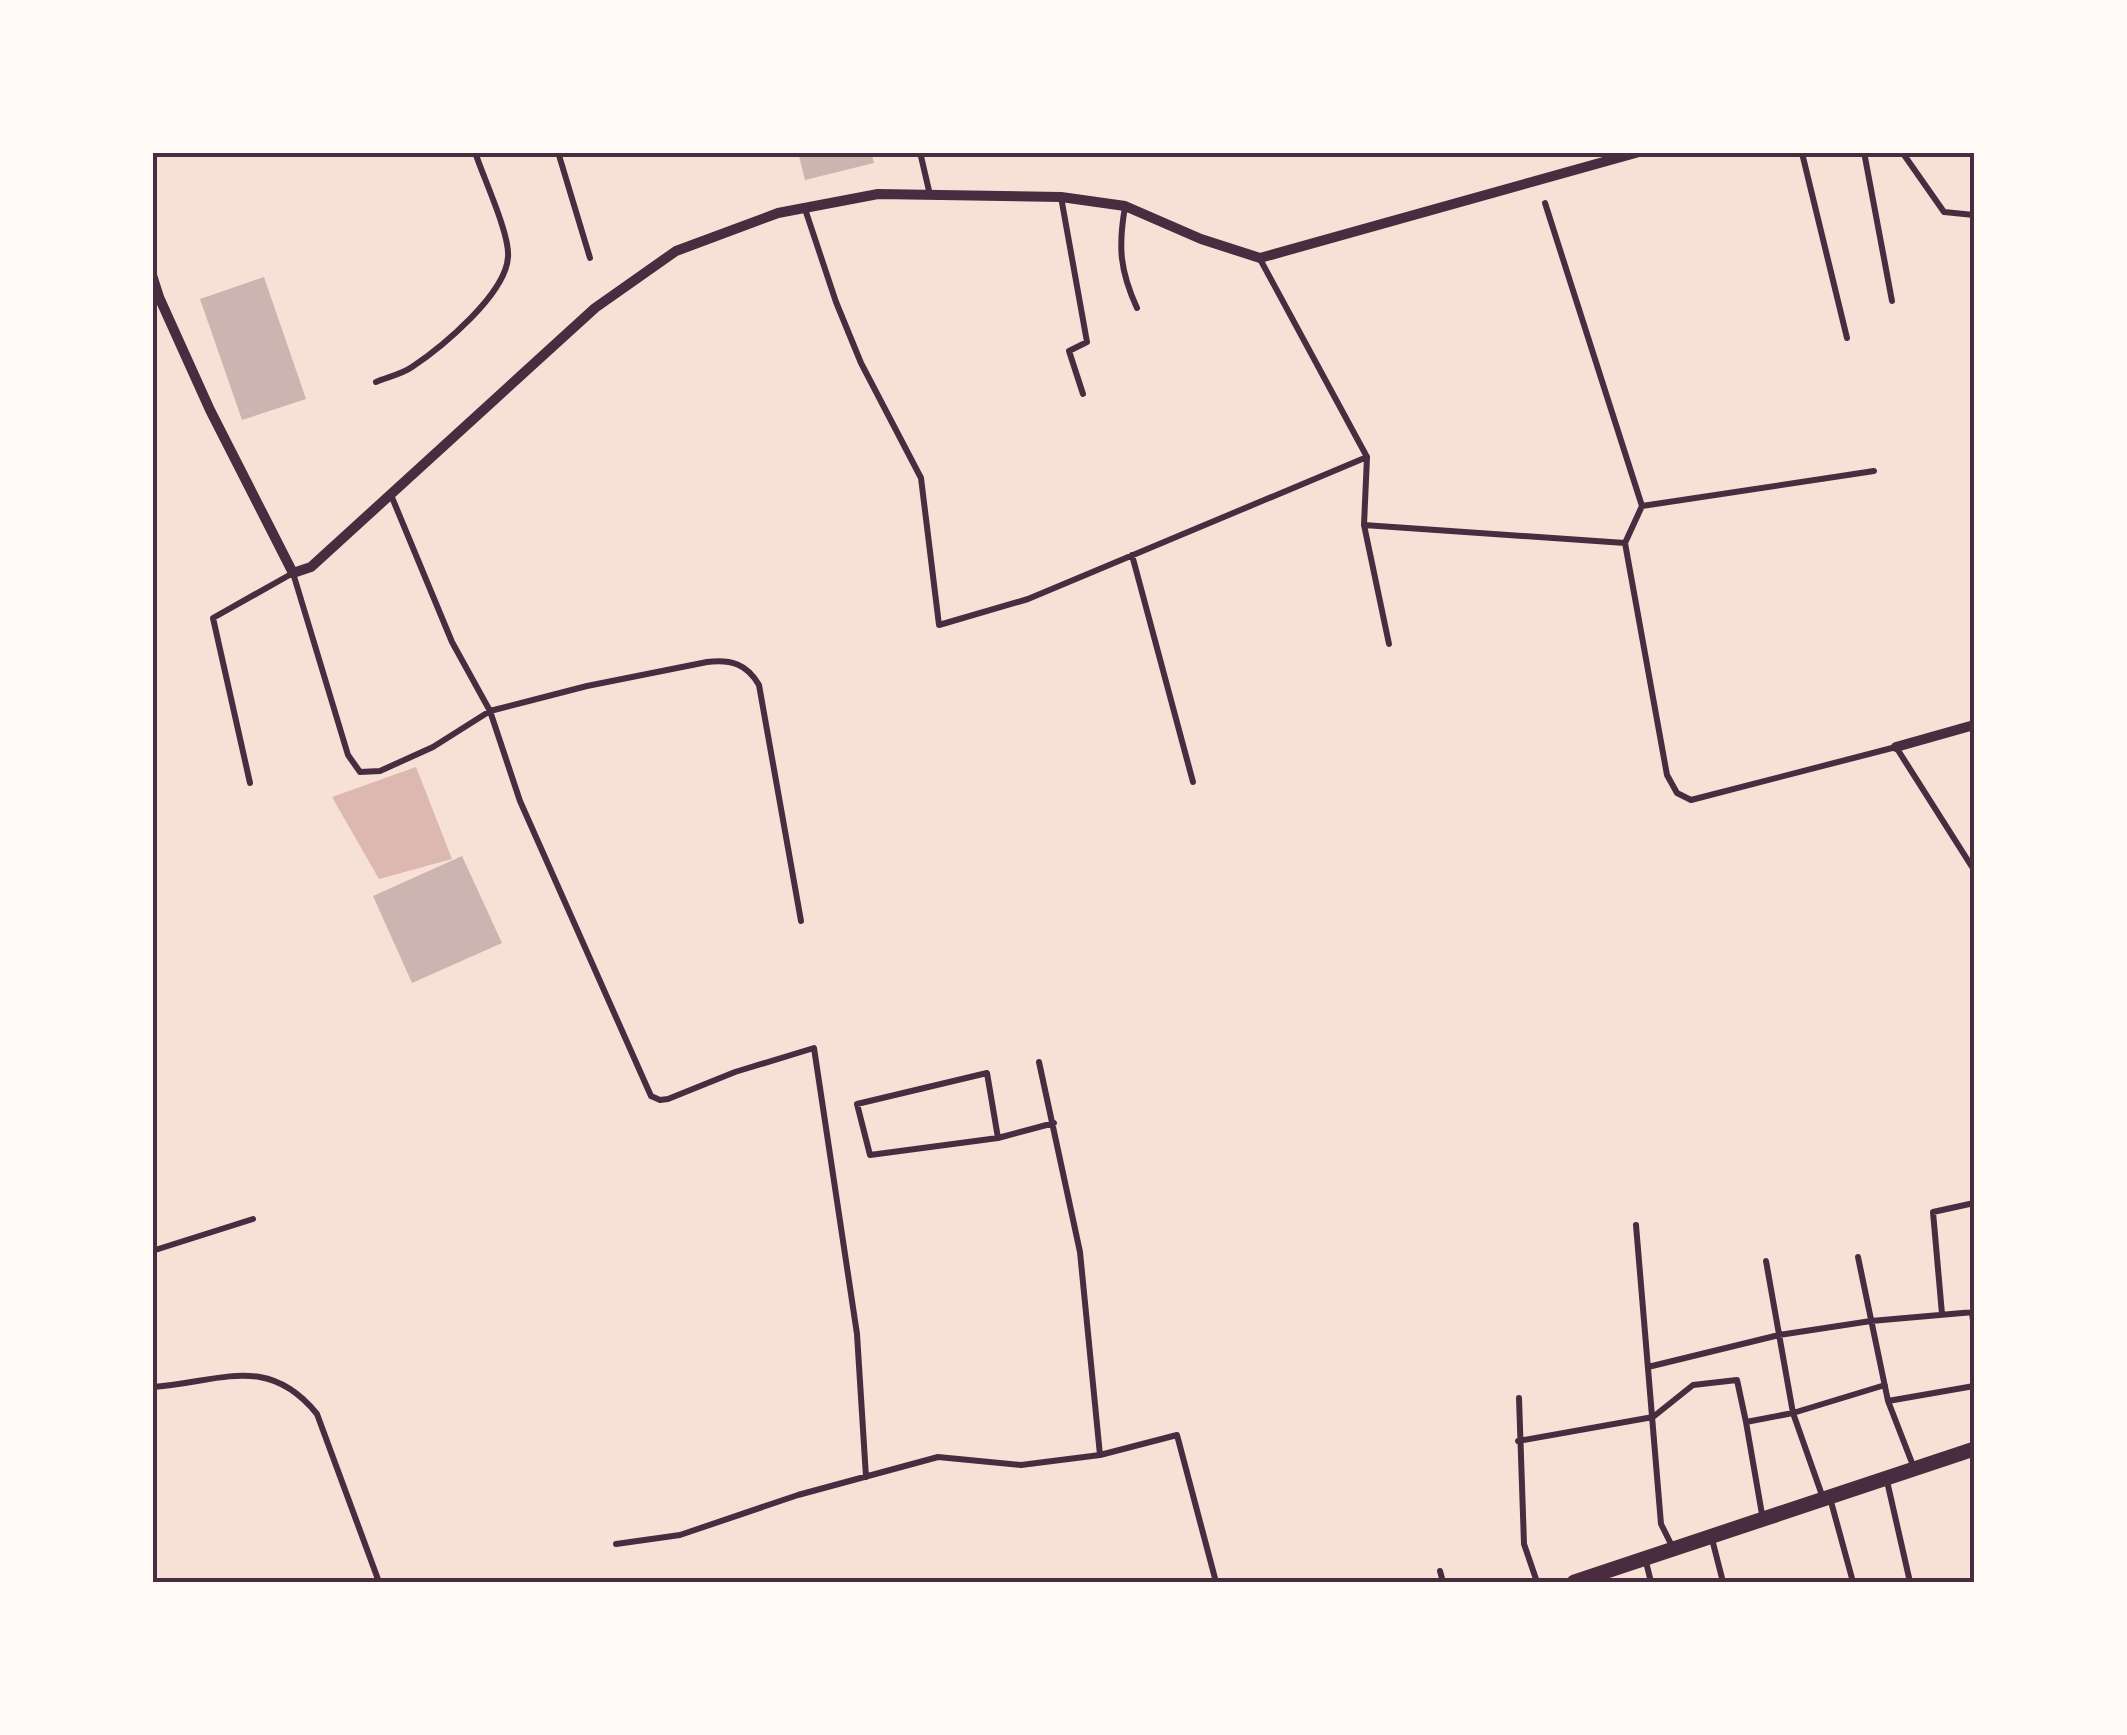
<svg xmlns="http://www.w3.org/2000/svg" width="2127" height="1735" font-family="Barlow,sans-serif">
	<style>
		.water { fill: #dcb8b0 }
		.building { fill: #ccb4b1 }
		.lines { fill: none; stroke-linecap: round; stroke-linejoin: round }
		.service { stroke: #4a2c40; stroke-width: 6 }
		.minor { stroke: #4a2c40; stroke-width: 10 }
		.tertiary { stroke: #4a2c40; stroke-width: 15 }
		.neatline { fill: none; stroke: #4a2c40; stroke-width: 4 }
	</style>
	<rect width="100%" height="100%" fill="#f7e1d7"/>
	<!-- water -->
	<path class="water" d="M 416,767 L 452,859 L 379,879 L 332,797 Z"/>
	<!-- building -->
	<path class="building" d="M 798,152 L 871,152 L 874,163 L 805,180 Z
		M 264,277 L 306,399 L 242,420 L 200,299 Z
		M 462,856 L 502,943 L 412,983 L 373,896 Z"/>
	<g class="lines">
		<!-- service -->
		<path class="service" d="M 558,152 L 590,258
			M 920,152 L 930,195
			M 1761,152 L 1805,153
			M 1864,152 L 1892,301
			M 1902,152 L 1944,212 L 1974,215
			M 1802,153 L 1847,338
			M 1061,197 L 1087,342 L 1069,351 L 1083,394
			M 1545,203 L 1642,506 L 1625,543 L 1667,775 L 1677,793 L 1691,800 L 1896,747 L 1974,870
			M 1125,207 C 1118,247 1120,271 1137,308
			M 805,209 L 836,302 L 861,363 L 921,478 L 939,625 L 1028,599 L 1367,457
			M 1260,259 L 1367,457 L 1364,525 L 1389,644
			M 376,382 C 388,377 402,374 412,367 C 442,347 506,294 508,257 C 510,234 483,177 475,152
			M 391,495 L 452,642 L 490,711 L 520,801 L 651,1096 L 660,1100 L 668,1099 L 735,1072 L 814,1048 L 857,1334 L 866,1477
			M 1642,506 L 1874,471
			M 1364,525 L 1625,543
			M 1132,555 L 1193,782
			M 250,783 L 213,618 L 293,573 L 348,755 L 360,772 L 380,771 L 433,747 L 490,711 L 587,686 L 707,662 C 731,659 747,664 759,685 L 801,921
			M 1039,1062 L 1080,1252 L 1100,1455
			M 998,1138 L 987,1073 L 857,1104 L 870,1155 L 998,1138 L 1054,1123
			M 1636,1225 L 1661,1524 L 1674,1550
			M 152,1251 L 253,1219
			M 1858,1257 L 1888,1401 L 1914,1468
			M 1766,1261 L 1793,1413 L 1823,1498 L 1830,1498 L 1853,1582
			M 1972,1312 L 1974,1331
			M 1942,1314 L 1933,1212 L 1974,1203
			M 1648,1367 L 1779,1335 L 1871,1321 L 1974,1312
			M 152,1387 C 218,1383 267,1352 317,1414 L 379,1582
			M 1519,1398 L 1524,1544 L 1537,1582
			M 1888,1401 L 1974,1386
			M 1746,1422 L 1763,1520
			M 1518,1441 L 1653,1417 L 1693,1385 L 1737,1380 L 1746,1422 L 1793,1413 L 1885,1385
			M 1887,1481 L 1910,1582
			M 1712,1539 L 1723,1582
			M 616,1544 L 680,1535 L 798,1495 L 938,1457 L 1021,1465 L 1100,1455 L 1177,1435 L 1216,1582
			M 1646,1562 L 1651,1582
			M 1440,1571 L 1443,1582"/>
		<!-- minor -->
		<path class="minor" d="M 152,275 L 159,297 L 210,410 L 293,573 L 311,567 L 595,308 L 676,251 L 778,213 L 878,194 L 1061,197 L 1125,206 L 1201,239 L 1260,258 L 1639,152
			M 1896,747 L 1974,725"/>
		<!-- tertiary -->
		<path class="tertiary" d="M 1574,1582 L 1974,1449"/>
	</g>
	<!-- border -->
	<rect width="2127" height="1735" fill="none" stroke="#fffaf5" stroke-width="310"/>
	<rect x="155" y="155" width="1817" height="1425" class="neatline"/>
</svg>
